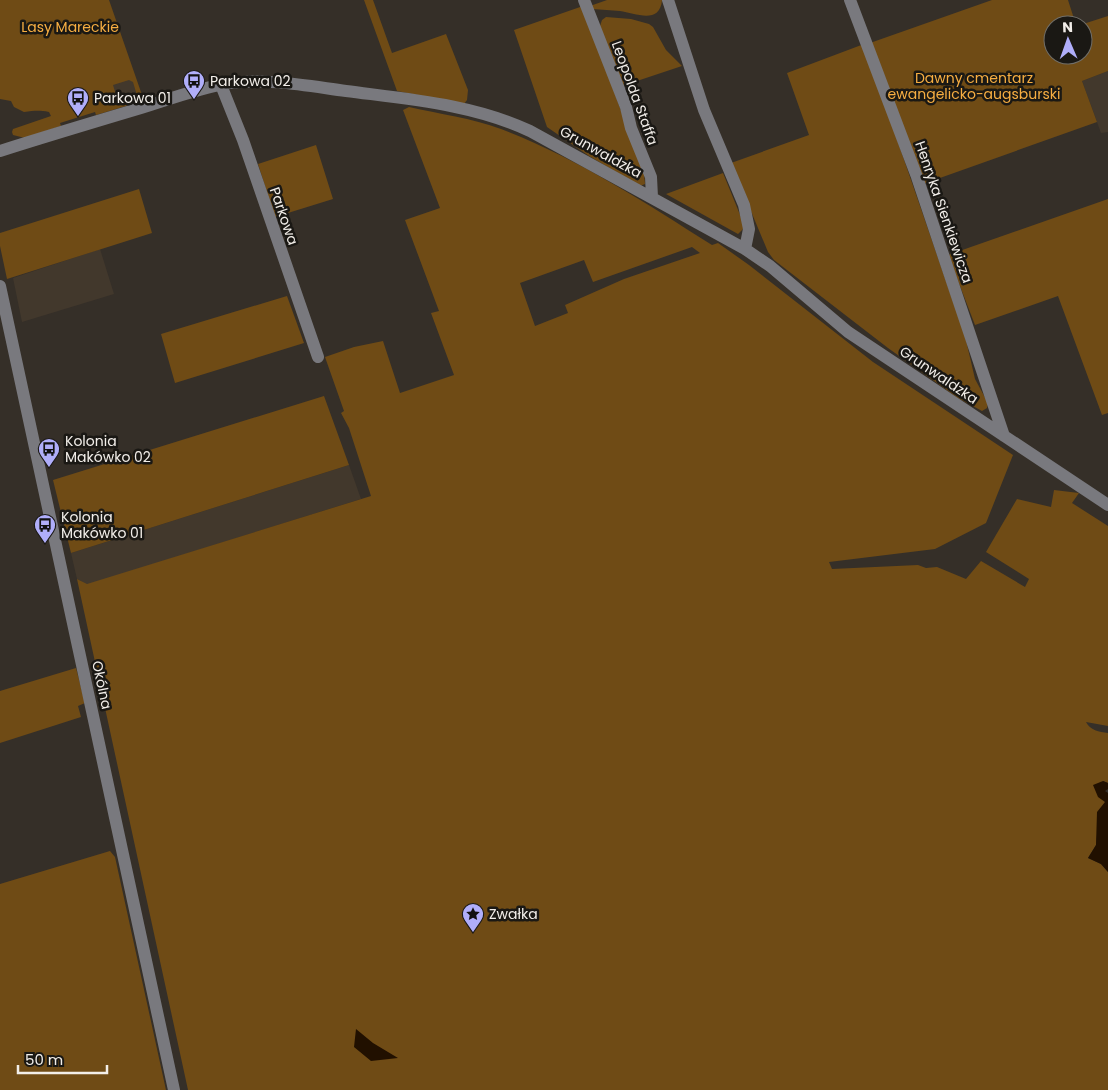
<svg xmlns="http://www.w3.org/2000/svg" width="1108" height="1090" font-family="Poppins,sans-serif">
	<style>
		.built { fill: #42382c }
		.green { fill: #6f4b15; fill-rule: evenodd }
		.water { fill: #211000 }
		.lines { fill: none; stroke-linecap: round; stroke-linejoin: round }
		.minor { stroke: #79797e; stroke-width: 12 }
		.labels { text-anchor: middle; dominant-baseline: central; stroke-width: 5; stroke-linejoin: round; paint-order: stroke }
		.park-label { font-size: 14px; fill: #f7ae42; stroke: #1a1814 }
		.poi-label { font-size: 14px; fill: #f2eee9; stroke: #1a1814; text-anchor: start }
		.street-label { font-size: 14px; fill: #f2eee9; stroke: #1a1814 }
	</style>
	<rect width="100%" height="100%" fill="#352f28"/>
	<!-- built -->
	<path class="built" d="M 1108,71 L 1108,132 L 1101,133 L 1082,81 Z
		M 134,77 L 138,94 L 115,100 L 111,83 Z
		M 100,249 L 114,294 L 22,322 L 13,278 Z
		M 349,465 L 361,499 L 87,585 L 77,579 L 71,553 Z"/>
	<!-- green -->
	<path class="green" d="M 0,0 L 109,0 L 142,95 L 144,95 L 145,101 L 138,99 L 133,82 L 129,80 L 113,85 L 116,95 L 122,94 L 124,98 L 129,96 L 130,102 L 126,106 L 96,115 L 95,112 L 60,123 L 61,126 L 25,138 L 13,135 L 12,132 L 13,129 L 51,116 L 49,112 C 38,110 34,111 24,112 L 14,107 L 11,101 L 0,99 Z
		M 364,0 L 373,0 L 392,53 L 446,34 L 468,90 L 467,100 L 464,104 L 397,91 Z
		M 607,0 L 662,0 C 660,25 635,13 620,11 C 611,10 602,10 592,9 L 590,6 Z
		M 992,0 L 1068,0 L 1076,25 L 1053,25 L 1053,55 L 1083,55 L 1083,25 L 1080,25 L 1108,16 L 1108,71 L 1082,81 L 1097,122 L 923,184 L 870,43 Z
		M 583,6 L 644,174 L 645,184 L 640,186 L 589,156 L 547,127 L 514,30 Z
		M 606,17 L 631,19 L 649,24 L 653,27 L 666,50 L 682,66 L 625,85 L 622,88 L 600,26 L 602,20 Z
		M 864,44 L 965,336 L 975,379 L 988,403 L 987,408 L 982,411 L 958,398 L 888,348 L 774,260 L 768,252 L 731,163 L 809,135 L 787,73 Z
		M 409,107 C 439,114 472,118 501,129 C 577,158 644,202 712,245 L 718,243 L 749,265 L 873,362 L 1013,455 L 986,523 L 935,549 L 829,562 L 832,569 L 918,565 L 926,568 L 937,567 L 966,579 L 981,561 L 1025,587 L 1029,579 L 986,552 L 1017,499 L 1051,507 L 1054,490 L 1079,493 L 1072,503 L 1108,526 L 1108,726 L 1086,722 C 1090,730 1099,732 1108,733 L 1108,783 L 1103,781 L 1105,802 L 1097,835 L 1096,845 L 1088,858 L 1101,864 L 1108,872 L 1108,1090 L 188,1090 L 77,579 L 87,584 L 371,496 L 349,428 L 341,413 L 344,411 L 325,357 L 354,347 L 383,341 L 400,393 L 454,375 L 431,313 L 439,311 L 405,220 L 440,208 L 403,110 ZM 692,247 L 700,253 L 624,279 L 565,305 L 568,313 L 535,326 L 520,283 L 584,260 L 593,282 Z
		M 316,145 L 333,199 L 275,217 L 258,164 Z
		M 723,173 L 745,227 L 738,234 L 666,194 Z
		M 139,189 L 152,233 L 7,279 L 0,246 L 0,233 Z
		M 1108,199 L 1108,413 L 1102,415 L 1058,296 L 975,325 L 948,255 Z
		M 287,296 L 304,343 L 175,383 L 161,334 Z
		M 324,396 L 349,465 L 71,553 L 53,480 Z
		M 76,668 L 85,703 L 78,706 L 81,717 L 0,743 L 0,691 Z
		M 110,851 L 115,857 L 166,1090 L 0,1090 L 0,884 Z"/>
	<!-- water -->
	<path class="water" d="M 1103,781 L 1108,783 L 1108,789 L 1105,791 L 1108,793 L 1108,872 L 1101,864 L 1088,858 L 1096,845 L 1097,812 L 1105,802 L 1098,797 L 1093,785 Z
		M 356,1029 L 373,1043 L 398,1058 L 371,1061 L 354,1047 Z"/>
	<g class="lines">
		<!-- minor -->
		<path class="minor" d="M 584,0 L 626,107 L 631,128 L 651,177 L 652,197
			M 668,0 L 704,110 L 744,205 L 749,229 L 745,249
			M 850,0 L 917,177 L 1004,436
			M 221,85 L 243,140 L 318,357
			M 0,151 C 47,136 94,122 141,108 C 170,99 199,88 229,83 C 267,78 308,86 346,91 C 407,99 473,104 530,131 L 745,249 L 770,266 L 848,332 L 1108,505
			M 0,286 L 174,1090"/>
	</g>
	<!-- icons -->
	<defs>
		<g id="bus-pin" transform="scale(1.125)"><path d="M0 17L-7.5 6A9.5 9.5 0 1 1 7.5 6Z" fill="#b0aefa" stroke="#1a1814"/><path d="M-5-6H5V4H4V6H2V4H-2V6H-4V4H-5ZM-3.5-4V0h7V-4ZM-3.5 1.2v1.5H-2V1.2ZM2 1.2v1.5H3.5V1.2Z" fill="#111"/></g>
		<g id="sight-pin" transform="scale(1.125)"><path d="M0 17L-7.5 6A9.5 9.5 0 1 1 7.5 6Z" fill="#b0aefa" stroke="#1a1814"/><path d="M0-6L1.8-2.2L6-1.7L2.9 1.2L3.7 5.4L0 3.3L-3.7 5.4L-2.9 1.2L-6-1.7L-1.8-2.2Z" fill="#111"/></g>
	</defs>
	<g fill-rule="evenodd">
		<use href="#bus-pin" x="194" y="81"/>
		<use href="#bus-pin" x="78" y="98"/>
		<use href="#bus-pin" x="49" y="449"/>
		<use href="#bus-pin" x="45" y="525"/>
		<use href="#sight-pin" x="473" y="914"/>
	</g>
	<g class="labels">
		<!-- park labels -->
		<g class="park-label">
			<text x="70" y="27">Lasy Mareckie</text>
			<text x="974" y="78">Dawny cmentarz<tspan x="974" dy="16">ewangelicko-augsburski</tspan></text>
		</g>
		<!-- poi labels -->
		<g class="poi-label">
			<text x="210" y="81">Parkowa 02</text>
			<text x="94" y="98">Parkowa 01</text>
			<text x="65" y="441">Kolonia<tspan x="65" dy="16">Makówko 02</tspan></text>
			<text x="61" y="517">Kolonia<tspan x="61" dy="16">Makówko 01</tspan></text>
			<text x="489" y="914">Zwałka</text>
		</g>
		<!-- street labels -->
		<g class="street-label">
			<text transform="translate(635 93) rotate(70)">Leopolda Staffa</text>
			<text transform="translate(601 152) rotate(29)">Grunwaldzka</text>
			<text transform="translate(944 212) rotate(71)">Henryka Sienkiewicza</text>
			<text transform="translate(284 216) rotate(71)">Parkowa</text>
			<text transform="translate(939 375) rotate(34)">Grunwaldzka</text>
			<text transform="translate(102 685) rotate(78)">Okólna</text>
		</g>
	</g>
	<!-- north arrow -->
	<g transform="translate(1068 40) rotate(358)"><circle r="24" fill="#1a1814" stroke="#706e69"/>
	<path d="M0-4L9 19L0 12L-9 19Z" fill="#b0aefa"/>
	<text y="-8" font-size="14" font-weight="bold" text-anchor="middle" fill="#f2eee9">N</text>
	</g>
	<!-- scale -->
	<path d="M18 1065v8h89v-8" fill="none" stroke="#f2eee9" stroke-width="2.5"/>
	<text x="25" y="1065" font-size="15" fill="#f2eee9" stroke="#1a1814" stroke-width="4" paint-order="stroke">50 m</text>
</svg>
